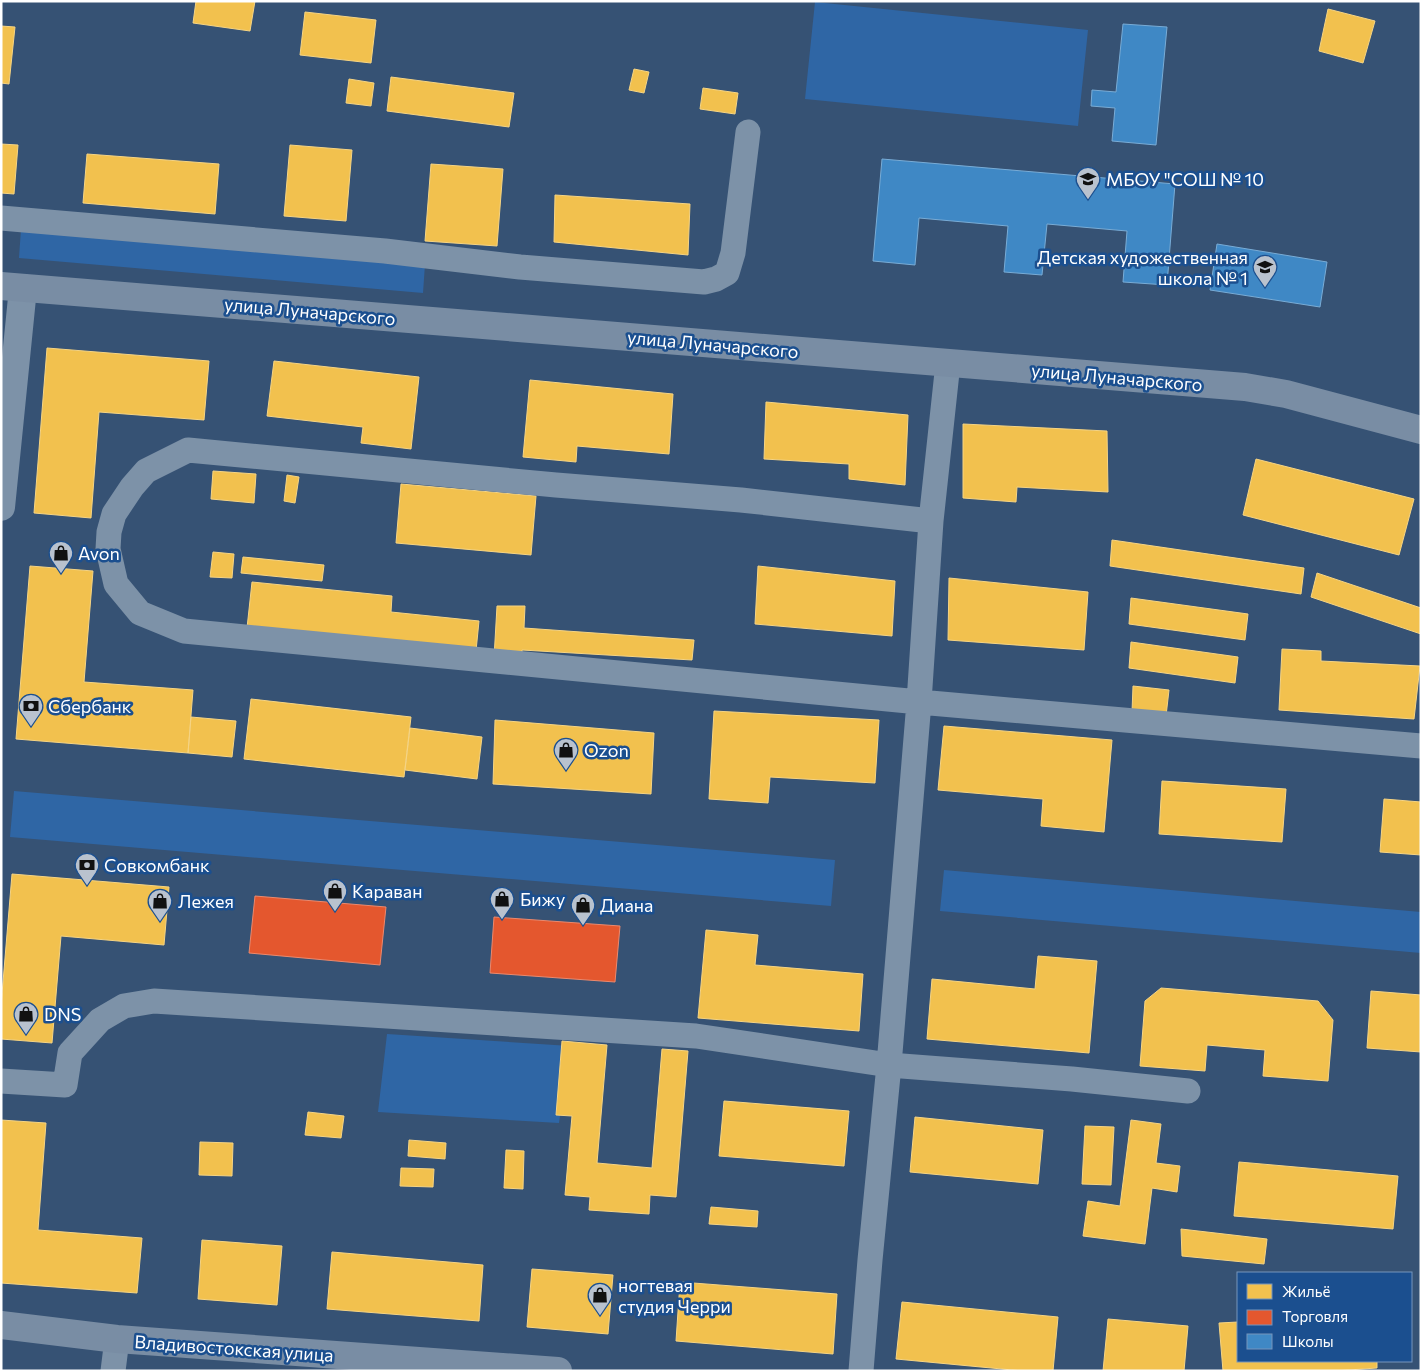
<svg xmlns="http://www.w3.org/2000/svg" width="1422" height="1372" font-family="Commissioner,sans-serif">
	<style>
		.green { fill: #2f66a5 }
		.homes { fill: #f2c14e; stroke: #f6d483 }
		.shops { fill: #e4572e; stroke: #ec896d }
		.schools { fill: #3f88c5; stroke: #79acd6 }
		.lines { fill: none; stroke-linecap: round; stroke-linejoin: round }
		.minor { stroke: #7d92a8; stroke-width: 25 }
		.tertiary { stroke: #7d92a8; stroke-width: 28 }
		.secondary { stroke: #798da4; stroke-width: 28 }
		.labels { text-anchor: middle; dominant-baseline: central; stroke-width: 5; stroke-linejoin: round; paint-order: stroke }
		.poi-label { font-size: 18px; fill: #fff; stroke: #1b4f8f; text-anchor: start }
		.street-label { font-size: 18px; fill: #fff; stroke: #1b4f8f }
	</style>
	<rect width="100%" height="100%" fill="#365274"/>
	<!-- green -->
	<path class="green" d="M 815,2 L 1088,30 L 1078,126 L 805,99 Z
		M 21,229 L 425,264 L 423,293 L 19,258 Z
		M 14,791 L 835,860 L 831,906 L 10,837 Z
		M 944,870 L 1421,912 L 1421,953 L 940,911 Z
		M 387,1034 L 570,1046 L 559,1123 L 378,1112 Z"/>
	<!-- homes -->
	<path class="homes" d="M 196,1 L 255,1 L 250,31 L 193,23 Z
		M 1328,9 L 1375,21 L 1363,63 L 1319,51 Z
		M 305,12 L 376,20 L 371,63 L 300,55 Z
		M 1,26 L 15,27 L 9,84 L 1,83 Z
		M 634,69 L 649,72 L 644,93 L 629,90 Z
		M 391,77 L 514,93 L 509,127 L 387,111 Z
		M 349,79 L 374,83 L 371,106 L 346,103 Z
		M 703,88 L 738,93 L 735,114 L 700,109 Z
		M 1,144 L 18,145 L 14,194 L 1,193 Z
		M 290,145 L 352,150 L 346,221 L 284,216 Z
		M 87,154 L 219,164 L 215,214 L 83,203 Z
		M 431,164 L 503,169 L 497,246 L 425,241 Z
		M 555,195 L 690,204 L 688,255 L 554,242 Z
		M 47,348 L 209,361 L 204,420 L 99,412 L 91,518 L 34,513 Z
		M 274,361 L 419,377 L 411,449 L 361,443 L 363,427 L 267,416 Z
		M 530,380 L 673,394 L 669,454 L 577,446 L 576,462 L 523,457 Z
		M 766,402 L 908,415 L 905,485 L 849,479 L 849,464 L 764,459 Z
		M 963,424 L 1107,431 L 1108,492 L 1017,487 L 1016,502 L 963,498 Z
		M 1256,459 L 1414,499 L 1399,555 L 1243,515 Z
		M 213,471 L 256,474 L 254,503 L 211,499 Z
		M 287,475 L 299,477 L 295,503 L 284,501 Z
		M 401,484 L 536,496 L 531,555 L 396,543 Z
		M 1112,540 L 1304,568 L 1301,594 L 1110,566 Z
		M 213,552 L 234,554 L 232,578 L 210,577 Z
		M 243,557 L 324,565 L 322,581 L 241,573 Z
		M 30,566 L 93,571 L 84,682 L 193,690 L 188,753 L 16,739 Z
		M 758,566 L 895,581 L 892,636 L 755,624 Z
		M 1317,573 L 1421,608 L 1421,634 L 1311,597 Z
		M 949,578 L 1088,592 L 1084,650 L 948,640 Z
		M 252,582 L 392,596 L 391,612 L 479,621 L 476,651 L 247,628 Z
		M 1131,598 L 1248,614 L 1245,640 L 1129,624 Z
		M 497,606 L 525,606 L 524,628 L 694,640 L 692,660 L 522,650 L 522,660 L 494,658 Z
		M 1131,642 L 1238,657 L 1235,683 L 1129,668 Z
		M 1282,649 L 1321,651 L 1321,661 L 1420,666 L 1414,719 L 1279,710 Z
		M 1133,686 L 1169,690 L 1166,716 L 1132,712 Z
		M 251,699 L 411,717 L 404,777 L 244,759 Z
		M 714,711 L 879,720 L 875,783 L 770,777 L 768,803 L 709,799 Z
		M 191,717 L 236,721 L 232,757 L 188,753 Z
		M 495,720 L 654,733 L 651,794 L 493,784 Z
		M 944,726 L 1112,740 L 1104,832 L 1041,826 L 1043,799 L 938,790 Z
		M 410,728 L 482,737 L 477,779 L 405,770 Z
		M 1162,781 L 1286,789 L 1282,842 L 1159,834 Z
		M 1384,799 L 1421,802 L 1421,855 L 1380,852 Z
		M 12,874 L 169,887 L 164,945 L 61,936 L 52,1043 L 1,1039 L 1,1006 Z
		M 706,930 L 758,935 L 755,965 L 863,974 L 859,1031 L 698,1018 Z
		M 1038,956 L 1097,961 L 1089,1053 L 927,1039 L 932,979 L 1035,989 Z
		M 1161,988 L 1318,1001 L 1333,1020 L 1328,1081 L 1263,1076 L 1265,1050 L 1207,1045 L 1205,1071 L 1140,1066 L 1145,1001 Z
		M 1371,991 L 1421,995 L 1421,1052 L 1367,1048 Z
		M 562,1041 L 607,1045 L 597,1163 L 652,1168 L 662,1049 L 688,1051 L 676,1197 L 650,1195 L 649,1214 L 589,1210 L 590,1197 L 565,1195 L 572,1116 L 556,1115 Z
		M 724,1101 L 849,1111 L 844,1166 L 719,1156 Z
		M 308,1112 L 344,1116 L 341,1138 L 305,1135 Z
		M 915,1117 L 1043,1130 L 1038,1184 L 910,1172 Z
		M 1,1120 L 46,1123 L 38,1230 L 142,1238 L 137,1293 L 1,1283 Z
		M 1131,1120 L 1161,1124 L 1156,1163 L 1180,1166 L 1177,1192 L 1152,1188 L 1145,1244 L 1083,1236 L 1088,1201 L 1120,1206 Z
		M 1085,1126 L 1114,1127 L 1111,1185 L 1082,1184 Z
		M 409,1140 L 446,1143 L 445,1159 L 408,1156 Z
		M 200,1142 L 233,1143 L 232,1176 L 199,1175 Z
		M 506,1150 L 524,1151 L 523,1189 L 504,1188 Z
		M 1239,1162 L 1398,1176 L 1393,1229 L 1234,1216 Z
		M 401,1168 L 434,1169 L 433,1187 L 400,1186 Z
		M 711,1207 L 758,1211 L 757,1227 L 709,1224 Z
		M 1181,1229 L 1267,1239 L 1264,1264 L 1182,1256 Z
		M 202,1240 L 282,1246 L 277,1305 L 198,1299 Z
		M 332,1252 L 483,1265 L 479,1321 L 327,1309 Z
		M 532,1269 L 613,1275 L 608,1334 L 527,1327 Z
		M 680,1282 L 837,1294 L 833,1354 L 676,1341 Z
		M 902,1302 L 1058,1317 L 1053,1371 L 1023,1371 L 896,1359 Z
		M 1108,1319 L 1188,1326 L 1184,1371 L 1103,1371 Z
		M 1238,1322 L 1238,1361 L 1377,1361 L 1377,1368 L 1334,1371 L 1223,1371 L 1219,1323 Z"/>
	<!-- shops -->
	<path class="shops" d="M 255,896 L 386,907 L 380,965 L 249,953 Z
		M 494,917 L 620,926 L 615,982 L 490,973 Z"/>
	<!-- schools -->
	<path class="schools" d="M 1123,24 L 1167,27 L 1156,145 L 1112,141 L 1115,108 L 1091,106 L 1092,90 L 1116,92 Z
		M 882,159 L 1175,184 L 1167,285 L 1123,282 L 1127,231 L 1047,224 L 1042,275 L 1004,272 L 1008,226 L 919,218 L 915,265 L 873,261 Z
		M 1217,244 L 1327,262 L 1320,307 L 1210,290 Z"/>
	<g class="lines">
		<!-- minor -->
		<path class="minor" d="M 1,218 L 385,251 L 520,267 L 704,282 L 716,279 L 727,273 L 733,253 L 748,132
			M 931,521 L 741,500 L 556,485 L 188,450 L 146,471 L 132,487 L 114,514 L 109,532 L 108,549 L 116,584 L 140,613 L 184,631 L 919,702 L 1421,746
			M 1,1081 L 65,1085 L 70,1053 L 100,1020 L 124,1006 L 154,1001 L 696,1036 L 889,1065 L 1072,1079 L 1188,1091
			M 113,1371 L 117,1339
			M 861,1371 L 870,1260 L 889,1065 L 919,702 L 931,521 L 948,363"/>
		<!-- tertiary -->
		<path class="tertiary" d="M 1,507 L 23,288"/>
		<!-- secondary -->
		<path class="secondary" d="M 1,286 L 1245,387 L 1286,394 L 1421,430
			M 1,1325 L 117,1339 L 558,1371"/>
	</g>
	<!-- icons -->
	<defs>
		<g id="school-pin" transform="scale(1.25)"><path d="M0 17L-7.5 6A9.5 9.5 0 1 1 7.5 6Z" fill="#b9c2ce" stroke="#1b4f8f"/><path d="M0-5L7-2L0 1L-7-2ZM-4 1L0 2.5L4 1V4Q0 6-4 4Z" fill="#111"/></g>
		<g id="shop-pin" transform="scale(1.25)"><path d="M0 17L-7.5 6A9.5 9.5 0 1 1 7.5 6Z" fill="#b9c2ce" stroke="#1b4f8f"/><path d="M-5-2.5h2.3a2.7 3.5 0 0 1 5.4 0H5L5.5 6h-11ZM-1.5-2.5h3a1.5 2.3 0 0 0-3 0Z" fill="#111"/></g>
		<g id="bank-pin" transform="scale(1.25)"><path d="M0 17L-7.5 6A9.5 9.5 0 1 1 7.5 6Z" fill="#b9c2ce" stroke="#1b4f8f"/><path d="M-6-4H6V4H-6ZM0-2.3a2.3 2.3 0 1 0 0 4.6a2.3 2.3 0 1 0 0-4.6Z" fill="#111"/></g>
	</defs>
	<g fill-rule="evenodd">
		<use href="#school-pin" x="1088" y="179"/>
		<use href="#school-pin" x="1265" y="267"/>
		<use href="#shop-pin" x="61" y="553"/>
		<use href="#bank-pin" x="31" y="706"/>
		<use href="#shop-pin" x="566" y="750"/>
		<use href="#bank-pin" x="87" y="865"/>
		<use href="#shop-pin" x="335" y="891"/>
		<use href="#shop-pin" x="502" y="899"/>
		<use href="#shop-pin" x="160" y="901"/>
		<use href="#shop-pin" x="583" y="905"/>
		<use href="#shop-pin" x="26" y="1014"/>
		<use href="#shop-pin" x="600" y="1295"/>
	</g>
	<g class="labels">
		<!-- poi labels -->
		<g class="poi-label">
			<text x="1106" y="179">МБОУ "СОШ № 10</text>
			<text x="1248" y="257" text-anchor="end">Детская художественная<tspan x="1248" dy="21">школа № 1</tspan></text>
			<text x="78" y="553">Avon</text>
			<text x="48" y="706">Сбербанк</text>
			<text x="584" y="750">Ozon</text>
			<text x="104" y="865">Совкомбанк</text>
			<text x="352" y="891">Караван</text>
			<text x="520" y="899">Бижу</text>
			<text x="178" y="901">Лежея</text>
			<text x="600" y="905">Диана</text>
			<text x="44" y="1014">DNS</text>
			<text x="618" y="1285">ногтевая<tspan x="618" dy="21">студия Черри</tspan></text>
		</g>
		<!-- street labels -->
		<g class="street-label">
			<text transform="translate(310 311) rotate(5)">улица Луначарского</text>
			<text transform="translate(713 344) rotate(5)">улица Луначарского</text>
			<text transform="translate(1117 377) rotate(5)">улица Луначарского</text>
			<text transform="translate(234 1348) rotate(4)">Владивостокская улица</text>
		</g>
	</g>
	<!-- border -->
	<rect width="1422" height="1372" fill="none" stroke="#ffffff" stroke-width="5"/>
	<!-- legend -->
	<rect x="1237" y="1272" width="175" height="90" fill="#1b4f8f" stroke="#7695bc"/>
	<rect x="1247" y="1284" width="25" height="15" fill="#f2c14e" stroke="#7695bc"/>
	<text x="1282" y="1297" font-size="15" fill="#ffffff">Жильё</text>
	<rect x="1247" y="1310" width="25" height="15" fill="#e4572e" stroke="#7695bc"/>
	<text x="1282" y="1322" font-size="15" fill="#ffffff">Торговля</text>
	<rect x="1247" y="1334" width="25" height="15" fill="#3f88c5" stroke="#7695bc"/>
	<text x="1282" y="1347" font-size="15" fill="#ffffff">Школы</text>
</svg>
